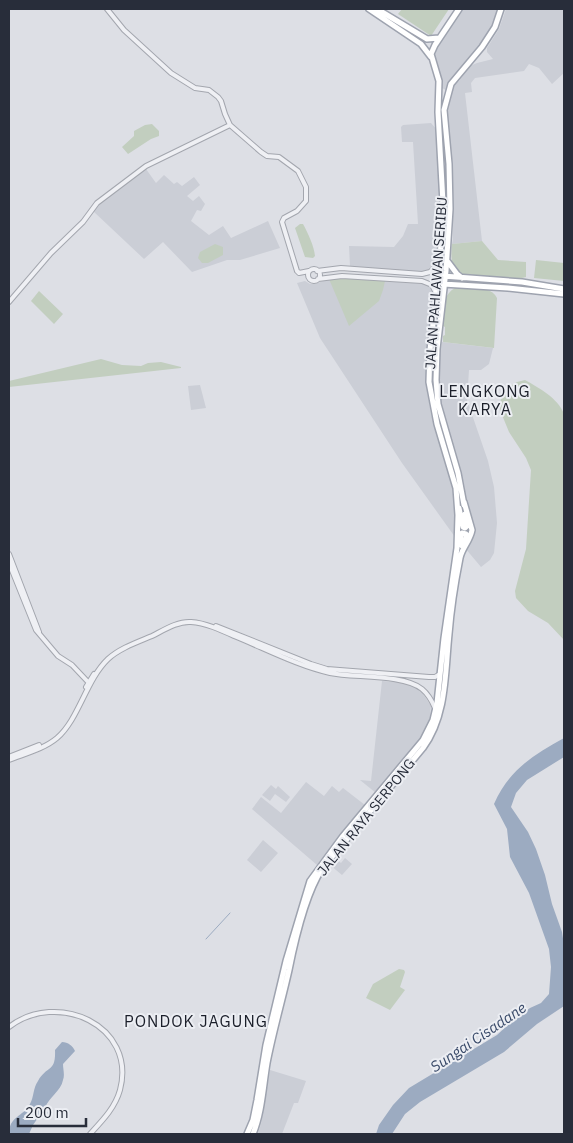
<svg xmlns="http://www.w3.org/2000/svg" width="573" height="1143" font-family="'IBM Plex Sans',sans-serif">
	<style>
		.built { fill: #cbced6 }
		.green { fill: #c2cebf }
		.water { fill: #9cabc1 }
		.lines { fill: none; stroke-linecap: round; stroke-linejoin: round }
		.stream { stroke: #9cabc1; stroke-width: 1 }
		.minor-casing { stroke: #a3a6ae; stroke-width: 6 }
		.major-casing { stroke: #9ea3af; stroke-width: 8 }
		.minor { stroke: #eff0f4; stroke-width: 4 }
		.major { stroke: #fff; stroke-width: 5 }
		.labels { text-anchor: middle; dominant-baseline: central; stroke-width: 4; stroke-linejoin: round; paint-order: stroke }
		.street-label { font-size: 14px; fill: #282d3a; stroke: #eceef3 }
		.water-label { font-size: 15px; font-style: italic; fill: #384968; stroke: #eceef3 }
		.quarter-label { font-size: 16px; letter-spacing: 1px; fill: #1b1f2a; stroke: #eceef3 }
	</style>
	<rect width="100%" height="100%" fill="#dddfe5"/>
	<!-- built -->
	<path class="built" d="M 462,9 L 498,9 L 489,32 L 480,45 L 449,83 L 446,90 L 442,88 L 440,74 L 436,66 L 434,58 L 436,50 L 456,15 Z
		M 506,9 L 564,9 L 564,73 L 552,84 L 539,68 L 529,64 L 524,71 L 475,78 L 471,83 L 472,92 L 465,93 L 482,241 L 452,244 L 453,239 L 453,206 L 447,108 L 454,84 L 459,81 L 470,66 L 477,63 L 493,59 L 487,52 L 487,48 L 499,29 Z
		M 431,123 L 437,130 L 440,170 L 441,228 L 439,258 L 437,264 L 433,270 L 425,273 L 350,266 L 349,246 L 394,247 L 403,236 L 408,224 L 418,224 L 413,142 L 402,142 L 401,127 L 403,125 Z
		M 146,169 L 156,183 L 164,175 L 174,184 L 177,182 L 182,186 L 194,177 L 200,185 L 187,196 L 193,201 L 199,196 L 205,204 L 201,211 L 197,210 L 191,221 L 209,235 L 223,226 L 231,238 L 268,221 L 280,248 L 240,260 L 227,260 L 192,272 L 163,242 L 144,259 L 93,211 L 97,205 Z
		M 329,279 L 355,279 L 428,284 L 433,288 L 435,293 L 426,361 L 427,391 L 431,414 L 453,488 L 455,511 L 455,537 L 402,463 L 320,338 L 297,283 L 305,281 L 310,284 L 314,284 Z
		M 442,342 L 493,348 L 489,364 L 481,370 L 469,370 L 467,400 L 488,461 L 494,487 L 497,523 L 494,553 L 490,560 L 481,567 L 465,548 L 475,533 L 467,509 L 464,483 L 441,411 L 439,391 L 440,356 Z
		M 200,385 L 206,408 L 191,410 L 188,386 Z
		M 382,681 L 398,682 L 414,686 L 422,692 L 431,706 L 429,723 L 422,738 L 376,793 L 360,780 L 371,781 Z
		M 306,782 L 324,796 L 332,786 L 339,792 L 343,788 L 365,805 L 317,865 L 252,809 L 261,797 L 281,813 Z
		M 271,785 L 276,789 L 278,786 L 290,797 L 286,802 L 275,794 L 270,801 L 262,795 Z
		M 263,840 L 278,853 L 261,872 L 247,860 Z
		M 335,858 L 341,863 L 345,858 L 352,864 L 342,875 L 330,865 Z
		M 270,1070 L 306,1081 L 298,1103 L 294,1103 L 282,1134 L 260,1134 L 258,1133 L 261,1124 Z"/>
	<!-- green -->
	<path class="green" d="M 402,9 L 449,9 L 431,36 L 398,14 Z
		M 152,124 L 159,131 L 159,136 L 151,139 L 128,154 L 122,147 L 134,136 L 134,131 L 145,125 Z
		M 300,224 L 303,224 C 308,233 314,246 315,256 L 313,258 L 305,257 L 295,228 Z
		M 482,241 L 498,260 L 526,262 L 526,277 C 518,280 464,279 459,273 C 450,264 451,255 452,244 Z
		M 215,244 L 223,247 L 223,255 L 208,263 L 202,263 L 198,258 L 200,252 Z
		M 536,260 L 564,263 L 564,281 L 534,278 Z
		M 329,279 L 355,279 L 385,281 L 383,290 L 379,301 L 349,326 Z
		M 455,288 C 468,287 491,285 497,298 L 494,348 L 443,342 L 443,336 L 445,335 L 445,327 L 443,326 C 442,313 442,295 455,288 Z
		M 39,291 L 63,314 L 54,324 L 31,301 Z
		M 101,359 L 122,365 L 141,366 L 148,363 L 161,362 L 181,367 L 181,368 L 9,387 L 9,381 Z
		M 525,380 C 539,388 558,398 564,414 L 564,640 L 548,623 L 528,611 L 516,598 L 515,591 L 526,549 L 531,470 L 526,458 L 509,432 L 500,410 L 501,397 L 507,388 L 517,382 Z
		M 399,969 L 404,970 L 405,972 L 400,987 L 405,990 L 390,1010 L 366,998 L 373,984 Z"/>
	<!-- water -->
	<path class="water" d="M 564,738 L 564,757 L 527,780 L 516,793 L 511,807 L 528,832 L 536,849 L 545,875 L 552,904 L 562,932 L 564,945 L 564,1006 L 537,1024 L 504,1052 L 420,1102 L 405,1114 L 392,1134 L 376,1134 L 379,1125 L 393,1105 L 409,1088 L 497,1035 L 510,1023 L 530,1008 L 541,1003 L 549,994 L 551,967 L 549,949 L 529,893 L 510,857 L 507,829 L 494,804 C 509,770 533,755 564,738 Z
		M 62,1042 C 68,1042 73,1046 75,1051 L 63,1064 C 63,1069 65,1075 63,1080 C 61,1091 49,1097 45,1108 L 48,1113 L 44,1116 L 40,1115 L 33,1125 L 29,1134 L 9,1134 C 9,1116 23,1117 30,1104 C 34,1097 33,1088 38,1081 C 47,1065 56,1073 55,1050 Z"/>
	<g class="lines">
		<!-- stream -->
		<path class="stream" d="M 206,939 L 230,913"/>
		<!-- minor casing -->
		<g class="minor-casing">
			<path id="minor" d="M 107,9 L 124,30 L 171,73 L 195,88 L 209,90 L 218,97 L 221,101 L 225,114 L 230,125 L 261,152 L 267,156 L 279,157 L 298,171 L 306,187 L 306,201 L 297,211 L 284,218 L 282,222 L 297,271 L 299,273 L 309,271
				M308 275a6 6 0 1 1 12 0a6 6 0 1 1-12 0Z
				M 317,271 L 341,268 L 422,274 L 430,272 L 439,263
				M 318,279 L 342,276 L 422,281 L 432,285 L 436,293
				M 9,302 L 51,253 L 83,222 L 97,203 L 146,166 L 230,125
				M 9,554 L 39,632
				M 9,563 L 36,630 L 58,656 L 72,665 L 89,683
				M 216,626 L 311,664 L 327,669 L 429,677 L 435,677 L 440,674
				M 86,687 L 94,674
				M 11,756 L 39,745
				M 9,760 C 24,754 44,749 57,738 C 79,719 86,680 108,659 C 120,648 138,642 152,636 C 164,630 178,621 191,622 C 206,623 221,630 234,636 C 264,648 298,666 330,673 C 354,678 403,674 422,689 C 428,694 432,701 435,708
				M 9,1027 C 57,990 137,1025 120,1090 C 115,1108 102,1121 90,1134"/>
		</g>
		<!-- major casing -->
		<g class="major-casing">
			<path id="major" d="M 369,9 L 421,44 L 431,57
				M 377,9 L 427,39 L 439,38
				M 448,262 L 457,274 L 462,278
				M 443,276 L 522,282 L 564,289
				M 443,284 L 508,288 L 564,294
				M 464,505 L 458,473 L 438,404 L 436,380 L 437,349 L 446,271 L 450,209 L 449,164 L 444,110 L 451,84 L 482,47 L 495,27 L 501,9
				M 459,508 L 463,527 L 465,528 L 467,526 L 465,514
				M 459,544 L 462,533 L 466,534 L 467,536 L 462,546
				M 247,1134 L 253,1120 L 257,1100 L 266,1045 L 286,961 L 310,881 L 343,836 L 423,740 L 433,720 L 437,703 L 444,638 L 457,548 L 458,515 L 456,488 L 437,424 L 429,382 L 430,350 L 440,261 L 443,203 L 438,112 L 439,81 L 431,54 L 435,45 L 459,9
				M 253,1134 C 262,1112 263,1087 267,1063 C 273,1032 282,1001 289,970 C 295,940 305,895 322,869 L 423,748 C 447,716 445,672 449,634 C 451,609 455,583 460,558 C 462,548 470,541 472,530 L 464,502"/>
		</g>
		<!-- minor -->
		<use href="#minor" class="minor"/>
		<!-- major -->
		<use href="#major" class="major"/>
	</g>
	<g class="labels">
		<!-- street labels -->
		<g class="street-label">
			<text transform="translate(436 283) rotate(-86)">JALAN PAHLAWAN SERIBU</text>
			<text transform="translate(366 817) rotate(-51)">JALAN RAYA SERPONG</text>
		</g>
		<!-- water labels -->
		<g class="water-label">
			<text transform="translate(478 1037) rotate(-34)">Sungai Cisadane</text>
		</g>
		<!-- quarter labels -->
		<g class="quarter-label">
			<text x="485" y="391">LENGKONG<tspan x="485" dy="18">KARYA</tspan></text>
			<text x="196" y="1021">PONDOK JAGUNG</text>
		</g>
	</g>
	<!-- border -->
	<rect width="573" height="1143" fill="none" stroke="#282d3a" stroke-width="20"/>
	<!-- scale -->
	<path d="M18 1118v8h68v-8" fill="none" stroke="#282d3a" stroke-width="2.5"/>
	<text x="25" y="1118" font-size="15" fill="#282d3a" stroke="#eceef3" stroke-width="4" paint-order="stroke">200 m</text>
</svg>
